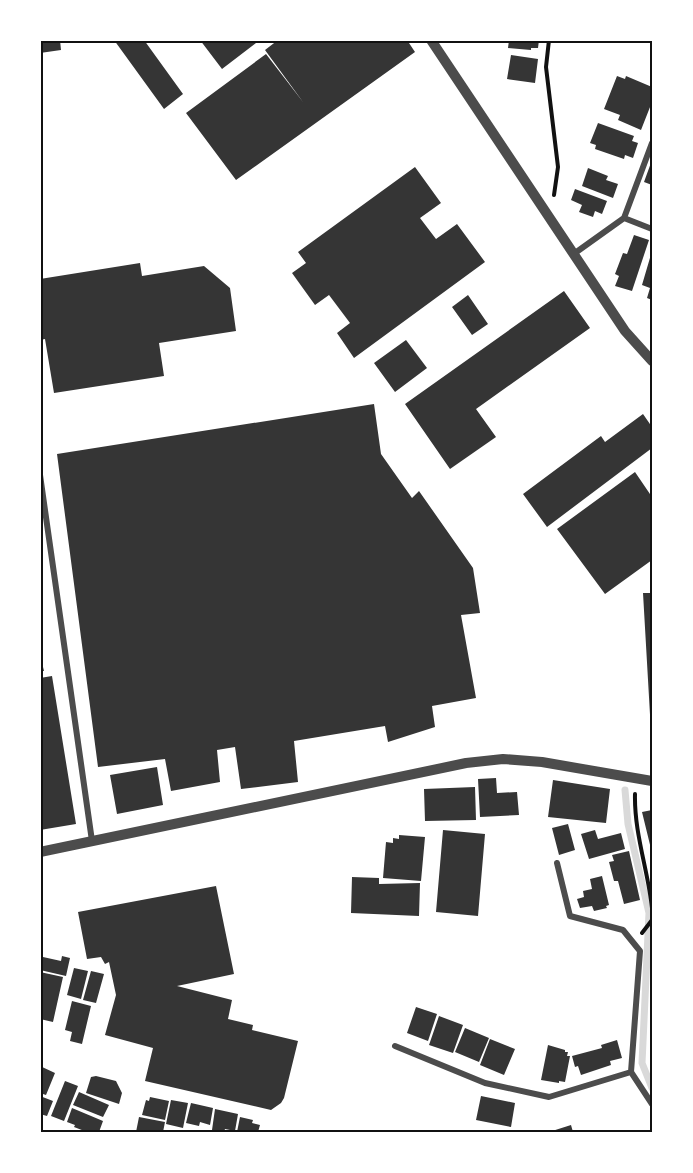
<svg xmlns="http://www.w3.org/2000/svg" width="693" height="1173" font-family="'PT Sans',sans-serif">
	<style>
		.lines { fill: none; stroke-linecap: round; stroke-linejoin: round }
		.stream { stroke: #d9d9d9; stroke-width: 7 }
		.building { fill: #353535 }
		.path { stroke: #111; stroke-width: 4 }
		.minor { stroke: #4c4c4c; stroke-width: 6 }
		.tertiary { stroke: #4c4c4c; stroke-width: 10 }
		.neatline { fill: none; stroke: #111; stroke-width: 2 }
	</style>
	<rect width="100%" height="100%" fill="#fff"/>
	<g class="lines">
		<!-- stream -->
		<path class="stream" d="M 625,790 L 628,824 L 649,913 L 642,1063 L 652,1088"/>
	</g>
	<!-- building -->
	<path class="building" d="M 40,40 L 60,40 L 61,50 L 40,53 Z
		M 114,40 L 144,40 L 183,94 L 164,109 Z
		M 200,40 L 260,40 L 222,69 Z
		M 278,40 L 407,40 L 415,52 L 236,180 L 186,113 L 266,54 L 303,102 L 265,50 Z
		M 509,40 L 539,40 L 538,48 L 531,48 L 531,50 L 508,48 Z
		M 511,55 L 538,59 L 535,83 L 507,79 Z
		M 617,76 L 625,79 L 626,76 L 652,87 L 652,102 L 641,130 L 618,120 L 620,115 L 604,109 Z
		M 598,123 L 634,136 L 632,141 L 638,143 L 633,158 L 625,155 L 624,159 L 595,149 L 596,145 L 590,143 Z
		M 652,160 L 652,185 L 644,182 Z
		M 415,167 L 441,203 L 420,218 L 436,239 L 457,224 L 485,262 L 354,358 L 337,333 L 350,323 L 329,295 L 315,305 L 292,273 L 306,263 L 298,252 Z
		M 588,168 L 608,176 L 606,180 L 618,184 L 613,198 L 582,186 Z
		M 575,189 L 607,201 L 602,214 L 595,211 L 593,217 L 579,212 L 582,205 L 571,200 Z
		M 634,235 L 649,240 L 632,291 L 615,286 L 619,276 L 615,274 L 623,253 L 627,254 Z
		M 652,251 L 652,300 L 647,298 L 650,288 L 642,285 Z
		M 140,263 L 142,276 L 204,266 L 230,288 L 236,331 L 159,343 L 164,376 L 54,393 L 45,339 L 40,340 L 40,279 Z
		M 564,291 L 590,328 L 476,409 L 496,437 L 450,469 L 405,404 Z
		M 468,295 L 488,324 L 472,335 L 452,307 Z
		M 406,340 L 427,368 L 395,392 L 374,363 Z
		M 374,404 L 381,454 L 412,498 L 419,491 L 473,568 L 480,613 L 461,615 L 476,698 L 432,706 L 435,727 L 388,742 L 385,726 L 294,741 L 298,782 L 241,789 L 235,747 L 217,750 L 220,782 L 171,791 L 165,759 L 98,767 L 57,454 Z
		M 643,414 L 652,427 L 652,448 L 547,527 L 523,494 L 601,436 L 605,442 Z
		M 635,472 L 652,497 L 652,560 L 605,594 L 557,529 Z
		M 643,593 L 652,593 L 652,732 L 651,732 Z
		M 40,655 L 44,671 L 40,671 Z
		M 52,676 L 76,824 L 40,830 L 40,678 Z
		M 157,767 L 163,805 L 117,814 L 110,775 Z
		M 496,778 L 497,793 L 517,792 L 519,815 L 480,817 L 478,779 Z
		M 553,780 L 610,789 L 606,823 L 548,817 Z
		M 475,787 L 476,820 L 425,821 L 424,789 Z
		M 652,810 L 652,853 L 642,812 Z
		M 568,824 L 575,850 L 559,855 L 552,828 Z
		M 443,830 L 485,834 L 478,916 L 436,912 Z
		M 595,830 L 598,839 L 621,833 L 625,849 L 589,859 L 581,834 Z
		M 399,835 L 425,837 L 421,881 L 383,878 L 386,842 L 393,843 L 393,838 L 399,839 Z
		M 629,851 L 640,900 L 624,904 L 618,881 L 614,881 L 609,862 L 614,861 L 612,855 Z
		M 602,876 L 609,905 L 606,906 L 607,908 L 594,911 L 592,906 L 580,908 L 577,899 L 584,897 L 583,891 L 592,889 L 590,879 Z
		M 352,877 L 379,878 L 379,884 L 420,883 L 419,916 L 351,913 Z
		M 216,886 L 234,974 L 177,986 L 232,1000 L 228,1019 L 253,1025 L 252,1030 L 298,1041 L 284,1098 L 281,1103 L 271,1110 L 145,1081 L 153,1048 L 105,1035 L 116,995 L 109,962 L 105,964 L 101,957 L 87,959 L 78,912 Z
		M 62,956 L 70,958 L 66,976 L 40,970 L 43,957 L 61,961 Z
		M 74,968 L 88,971 L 81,999 L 67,995 Z
		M 91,971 L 104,974 L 96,1003 L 83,1000 Z
		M 40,972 L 63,977 L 53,1022 L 40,1019 Z
		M 72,1001 L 91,1006 L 82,1044 L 70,1041 L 72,1032 L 65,1030 Z
		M 416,1007 L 437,1014 L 428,1041 L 407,1033 Z
		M 439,1016 L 463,1025 L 453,1053 L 429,1045 Z
		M 465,1028 L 489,1038 L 479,1062 L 455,1052 Z
		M 490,1039 L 515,1049 L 504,1075 L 480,1065 Z
		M 617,1040 L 622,1058 L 610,1061 L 611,1065 L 581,1075 L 578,1066 L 575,1067 L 572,1056 L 602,1048 L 601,1045 Z
		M 548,1045 L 565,1050 L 565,1052 L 568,1052 L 567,1056 L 570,1056 L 565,1082 L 559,1081 L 559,1083 L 541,1080 Z
		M 40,1066 L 55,1073 L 46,1095 L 40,1093 Z
		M 96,1076 L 116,1081 L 122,1093 L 119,1104 L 86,1093 L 91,1077 Z
		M 65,1081 L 78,1086 L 64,1121 L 51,1116 Z
		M 79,1092 L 109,1105 L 103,1117 L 73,1105 Z
		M 40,1096 L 53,1101 L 47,1116 L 40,1114 Z
		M 481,1096 L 515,1103 L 511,1127 L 476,1120 Z
		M 150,1097 L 169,1101 L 165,1120 L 142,1115 L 146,1100 L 149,1101 Z
		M 171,1100 L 188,1103 L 183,1128 L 166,1124 Z
		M 191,1103 L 213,1108 L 210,1125 L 200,1122 L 199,1126 L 186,1123 Z
		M 72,1108 L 103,1121 L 99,1132 L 87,1132 L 74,1127 L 75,1125 L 67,1122 Z
		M 215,1109 L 238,1114 L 235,1131 L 225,1129 L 224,1132 L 222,1132 L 212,1130 Z
		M 139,1117 L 165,1122 L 163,1132 L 136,1132 Z
		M 240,1117 L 253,1120 L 252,1123 L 260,1125 L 258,1132 L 237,1132 Z
		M 571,1125 L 573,1132 L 549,1132 Z"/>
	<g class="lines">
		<!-- path -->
		<path class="path" d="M 549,40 L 546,67 L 558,167 L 554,195
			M 635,794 C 634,833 648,870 652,908
			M 642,933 L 652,920"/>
		<!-- minor -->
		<path class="minor" d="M 624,218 L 652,143
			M 575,253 L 624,218 L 652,229
			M 40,475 L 92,841
			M 557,863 L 570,916 L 623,930 L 640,951 L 631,1072
			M 395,1046 L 485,1083 L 549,1097 L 631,1072 L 652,1104"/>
		<!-- tertiary -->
		<path class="tertiary" d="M 431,40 L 625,331 L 652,361
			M 40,852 L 466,763 L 503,759 L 542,762 L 652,781"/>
	</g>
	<!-- border -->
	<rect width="693" height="1173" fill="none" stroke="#ffffff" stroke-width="84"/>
	<rect x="42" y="42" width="609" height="1089" class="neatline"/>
</svg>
